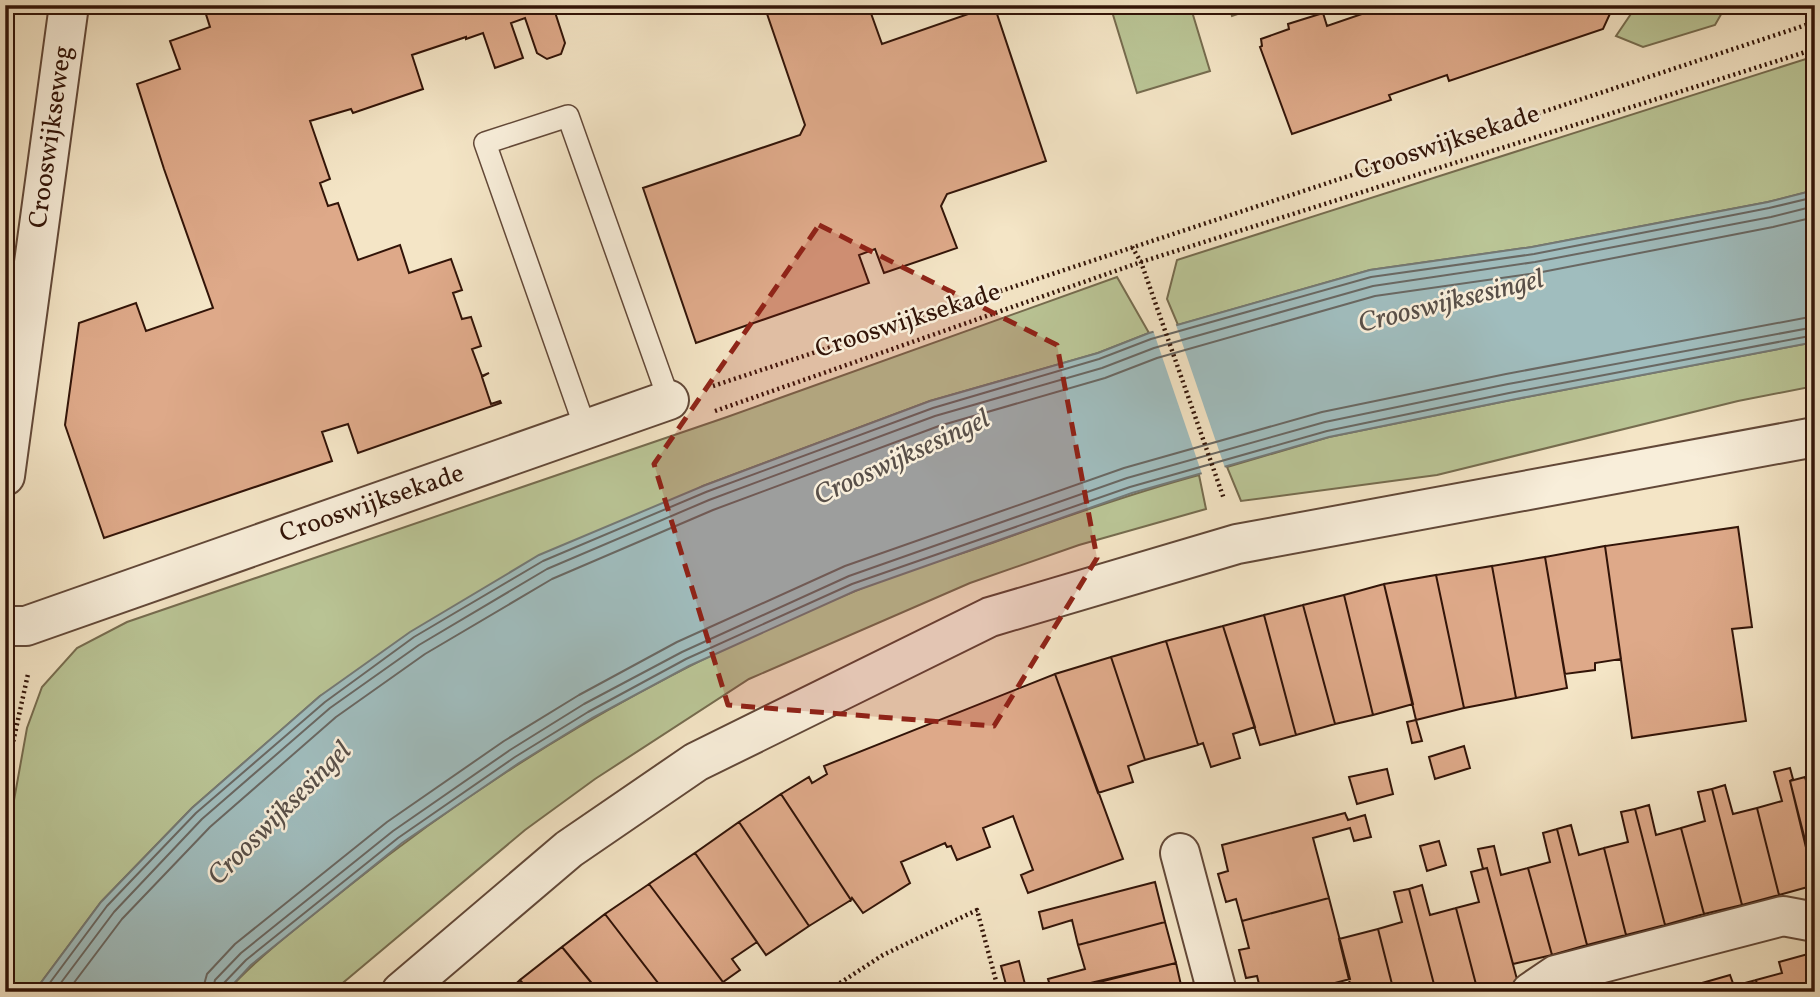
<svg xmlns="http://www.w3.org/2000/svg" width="1820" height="997" font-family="Vollkorn,serif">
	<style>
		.green { fill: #bac596; stroke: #766c4f; stroke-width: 2 }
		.water { fill: #a0bdbe; stroke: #747975; stroke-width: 2 }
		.pier { fill: #f4e5c6 }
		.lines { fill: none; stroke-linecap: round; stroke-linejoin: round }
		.shore { stroke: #696863; stroke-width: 2 }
		.building { fill: #dea989; stroke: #321408; stroke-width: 2 }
		.service-casing { stroke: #624838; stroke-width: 24 }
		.minor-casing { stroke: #624838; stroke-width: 42 }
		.path { stroke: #321408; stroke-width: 4.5; stroke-dasharray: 2 3.5; stroke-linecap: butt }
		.service { stroke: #f8eeda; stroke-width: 21 }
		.minor { stroke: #f8eeda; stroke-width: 38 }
		.marked { fill: #8f2418; fill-opacity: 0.2; stroke: #8f2418; stroke-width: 5; stroke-dasharray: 14 9; stroke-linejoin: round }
		.labels { text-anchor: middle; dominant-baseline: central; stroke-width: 5; stroke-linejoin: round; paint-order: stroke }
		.street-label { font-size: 26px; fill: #321408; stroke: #f8eeda }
		.water-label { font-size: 28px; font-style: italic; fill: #584f48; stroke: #f8eeda }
	</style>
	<rect width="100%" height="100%" fill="#f4e5c6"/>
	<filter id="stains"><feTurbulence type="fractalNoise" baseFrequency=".00286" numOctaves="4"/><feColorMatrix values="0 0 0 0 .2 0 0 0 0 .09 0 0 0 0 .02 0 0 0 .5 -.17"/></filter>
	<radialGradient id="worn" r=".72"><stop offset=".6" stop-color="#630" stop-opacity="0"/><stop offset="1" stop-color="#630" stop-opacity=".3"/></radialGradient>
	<!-- green -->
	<path class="green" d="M 1110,5 L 1190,5 L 1210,71 L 1137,93 Z
		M 1229,5 L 1264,5 L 1232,16 Z
		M 1637,5 L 1721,5 L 1723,11 L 1715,25 L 1643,47 L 1616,36 Z
		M 1815,56 L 1815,190 L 1768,202 L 1532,247 L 1370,270 L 1178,325 L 1167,299 L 1177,260 Z
		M 1117,277 L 1149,333 L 1098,353 L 930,401 L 703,486 L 320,696 L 192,808 L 101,902 L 34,992 L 5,992 L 5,850 L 27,728 L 42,687 L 77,648 L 127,622 L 727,417 Z
		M 1815,342 L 1815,386 L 1738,401 L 1437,475 L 1241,501 L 1227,467 L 1329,437 L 1511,400 Z
		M 1199,475 L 1206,509 L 1079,545 L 970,583 L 749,679 L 595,779 L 525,830 L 332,992 L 226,992 C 263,952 307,920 349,886 C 502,763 672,665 855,591 C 899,573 946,559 992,543 C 1061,518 1129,494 1199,475 Z"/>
	<!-- water -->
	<path class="water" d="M 1815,190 L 1815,342 L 1511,400 L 1329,437 L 1132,493 L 855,591 L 689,666 L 592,718 L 519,763 L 402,843 L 251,965 L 226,992 L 34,992 L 101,902 L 192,808 L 320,696 L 410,632 L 539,555 L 703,486 L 930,401 L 1098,353 L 1149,333 L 1370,270 L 1532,247 L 1768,202 Z"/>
	<!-- pier -->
	<path class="pier" d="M 1175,322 L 1226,471 L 1203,477 L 1153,330 Z"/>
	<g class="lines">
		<!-- shore -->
		<path class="shore" d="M 43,992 L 107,906 L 196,813 L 325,702 L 414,637 L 543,561 L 706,492 L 933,408 L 1099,359 L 1151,339 L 1371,277 L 1534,254 L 1769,208 L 1815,197
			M 54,992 L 114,912 L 202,819 L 330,708 L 419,645 L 547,569 L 709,500 L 935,416 L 1102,368 L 1154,348 L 1373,286 L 1535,262 L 1771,217 L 1815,206
			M 67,992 L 122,919 L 210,827 L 336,717 L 425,654 L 552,579 L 713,510 L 939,426 L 1105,378 L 1157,358 L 1375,296 L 1537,273 L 1773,227 L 1815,217
			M 202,992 L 207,974 L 235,944 L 387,822 L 504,741 L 579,695 L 677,642 L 845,566 L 1124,468 L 1322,412 L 1506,374 L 1815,316
			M 212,992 L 215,980 L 241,953 L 393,831 L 510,750 L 584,704 L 682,652 L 849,576 L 1127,478 L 1325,422 L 1508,384 L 1815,327
			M 221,992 L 223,984 L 246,960 L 398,838 L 515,757 L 588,712 L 686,659 L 852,584 L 1130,487 L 1327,431 L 1509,393 L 1815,335"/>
	</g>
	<!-- building -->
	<path class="building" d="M 203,5 L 565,5 L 554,9 L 565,43 L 561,54 L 547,59 L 537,53 L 525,18 L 511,23 L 523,58 L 495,68 L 483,33 L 466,39 L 466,37 L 412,55 L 423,89 L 353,113 L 351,109 L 310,121 L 330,179 L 320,183 L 328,206 L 338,203 L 358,260 L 400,245 L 409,273 L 451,259 L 462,290 L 453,293 L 462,319 L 471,317 L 480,343 L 481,346 L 472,349 L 482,376 L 489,373 L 482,377 L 491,404 L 500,401 L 501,403 L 358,453 L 348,424 L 322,432 L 332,461 L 104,538 L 65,425 L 79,323 L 136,303 L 146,331 L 213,308 L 164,169 L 137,84 L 180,69 L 170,41 L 210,27 Z
		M 764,5 L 868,5 L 882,44 L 994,5 L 1046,161 L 947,194 L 941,206 L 957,248 L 884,273 L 875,249 L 859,255 L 869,283 L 696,343 L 643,188 L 800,135 L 805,125 Z
		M 1388,5 L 1614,5 L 1603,29 L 1449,81 L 1447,75 L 1389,95 L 1391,100 L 1292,134 L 1260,47 L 1262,46 L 1261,39 L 1289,29 L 1288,24 L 1323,13 L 1327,26 Z
		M 5,19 L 13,20 L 5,80 Z
		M 1738,527 L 1752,627 L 1732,629 L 1746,721 L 1632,738 L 1605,546 Z
		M 1605,546 L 1621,659 L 1595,663 L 1595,670 L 1565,674 L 1545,557 Z
		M 1545,557 L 1567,688 L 1516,698 L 1492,566 Z
		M 1492,566 L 1516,698 L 1464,708 L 1436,575 Z
		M 1436,575 L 1464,708 L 1416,720 L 1384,584 Z
		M 1384,584 L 1413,704 L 1373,715 L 1344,595 Z
		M 1344,595 L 1373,715 L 1335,724 L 1303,605 Z
		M 1303,605 L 1335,724 L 1296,735 L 1264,615 Z
		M 1264,615 L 1296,735 L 1260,745 L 1223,626 Z
		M 1223,626 L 1255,727 L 1233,734 L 1240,758 L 1211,767 L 1203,743 L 1198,745 L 1166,641 Z
		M 1166,641 L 1198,745 L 1145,760 L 1111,657 Z
		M 1111,657 L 1145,760 L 1128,766 L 1133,782 L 1098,793 L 1055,674 Z
		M 1055,674 L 1123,859 L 1028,893 L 1021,875 L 1033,870 L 1013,816 L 983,828 L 990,847 L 957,860 L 951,846 L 947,847 L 945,843 L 901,862 L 910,883 L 863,913 L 852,898 L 851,900 L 781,794 L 809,777 L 812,783 L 827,774 L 824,766 Z
		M 1416,720 L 1422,741 L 1412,743 L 1407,722 Z
		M 1464,746 L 1470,768 L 1435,779 L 1429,757 Z
		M 1790,768 L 1793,779 L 1790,781 L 1815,885 L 1779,895 L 1757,808 L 1782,801 L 1774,772 Z
		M 1387,769 L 1393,794 L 1357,804 L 1349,777 Z
		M 1805,777 L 1815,813 L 1815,879 L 1790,781 Z
		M 1725,785 L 1733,814 L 1757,808 L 1779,895 L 1742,905 L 1712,789 Z
		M 1712,789 L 1742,905 L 1704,914 L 1681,828 L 1705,821 L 1698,792 Z
		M 781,794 L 851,900 L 809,926 L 739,822 Z
		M 1649,805 L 1656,835 L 1681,828 L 1704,914 L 1665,925 L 1635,809 Z
		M 1635,809 L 1665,925 L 1626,935 L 1604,848 L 1628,842 L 1621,812 Z
		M 1345,813 L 1348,820 L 1365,815 L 1371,837 L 1354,841 L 1350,828 L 1313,838 L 1329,898 L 1242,921 L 1236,899 L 1226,902 L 1218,874 L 1228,871 L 1222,845 Z
		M 739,822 L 809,926 L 766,955 L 695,853 Z
		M 1571,825 L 1579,855 L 1604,848 L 1626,935 L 1587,945 L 1557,829 Z
		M 1557,829 L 1587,945 L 1552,955 L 1528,868 L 1550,862 L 1543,833 Z
		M 1439,841 L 1446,865 L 1427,871 L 1420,846 Z
		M 1494,846 L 1501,875 L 1528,868 L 1552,955 L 1513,964 L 1487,868 L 1483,869 L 1478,849 Z
		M 695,853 L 757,942 L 732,959 L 740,970 L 723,982 L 649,884 Z
		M 1487,868 L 1518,983 L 1488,992 L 1478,992 L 1456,908 L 1479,902 L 1471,872 Z
		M 1155,882 L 1165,922 L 1078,945 L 1072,920 L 1043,929 L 1039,912 Z
		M 649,884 L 723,982 L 710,992 L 665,992 L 605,914 Z
		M 1422,885 L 1430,915 L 1456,908 L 1478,992 L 1436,992 L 1409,889 Z
		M 1409,889 L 1436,992 L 1394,992 L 1378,929 L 1402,922 L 1394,892 Z
		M 1329,898 L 1350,979 L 1301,992 L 1261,992 L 1257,976 L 1246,978 L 1239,950 L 1249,948 L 1242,921 Z
		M 605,914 L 665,992 L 599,992 L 562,947 Z
		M 1165,922 L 1176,963 L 1052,992 L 1048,979 L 1085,969 L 1078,945 Z
		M 1378,929 L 1394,992 L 1352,992 L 1339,939 Z
		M 562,947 L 599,992 L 530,992 L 520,980 Z
		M 1808,954 L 1811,965 L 1815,964 L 1815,992 L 1759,992 L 1756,980 L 1782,973 L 1779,962 Z
		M 1019,961 L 1027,992 L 1008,992 L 1001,966 Z
		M 1176,963 L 1181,985 L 1192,983 L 1195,992 L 1059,992 Z
		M 1730,975 L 1734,986 L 1756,980 L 1759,992 L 1704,992 L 1702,983 Z
		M 520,980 L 530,992 L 507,992 Z"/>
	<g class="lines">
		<!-- service casing -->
		<g class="service-casing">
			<path id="service" d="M 586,430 L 485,143 L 568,116 L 669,400"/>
		</g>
		<!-- minor casing -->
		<g class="minor-casing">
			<path id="minor" d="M 5,476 L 69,5
				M 5,626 L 26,626 L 669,400
				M 1180,853 L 1217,992
				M 401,992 L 569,849 L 696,762 L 990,617 L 1237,544 L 1815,437
				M 1531,992 L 1556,975 L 1783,916 L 1815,922"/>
		</g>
		<!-- path -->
		<path class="path" d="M 1132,247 L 1141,262 L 1224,499
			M 713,386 L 1815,22
			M 715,411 L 1141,262 L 1815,49
			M 5,779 L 28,674
			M 826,992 L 883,955 L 977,910 L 999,992"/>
		<!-- service -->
		<use href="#service" class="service"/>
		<!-- minor -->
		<use href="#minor" class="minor"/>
	</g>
	<!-- marked area -->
	<path class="marked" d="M 819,225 L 1057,345 L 1097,558 L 994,726 L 728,705 L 654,464 Z"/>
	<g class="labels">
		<!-- street labels -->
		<g class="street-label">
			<text transform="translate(51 137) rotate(-82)">Crooswijkseweg</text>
			<text transform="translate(1447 143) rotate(-18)">Crooswijksekade</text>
			<text transform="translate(908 321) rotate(-18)">Crooswijksekade</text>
			<text transform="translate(372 504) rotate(-19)">Crooswijksekade</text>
		</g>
		<!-- water labels -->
		<g class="water-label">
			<text transform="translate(1451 302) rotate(-14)">Crooswijksesingel</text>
			<text transform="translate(902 458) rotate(-25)">Crooswijksesingel</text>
			<text transform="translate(280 814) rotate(-45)">Crooswijksesingel</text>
		</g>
	</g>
	<!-- margin -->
	<rect width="1820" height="997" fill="none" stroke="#f4e5c6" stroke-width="28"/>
	<rect x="7" y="7" width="1806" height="983" fill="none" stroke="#321408" stroke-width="3.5"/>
	<rect x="14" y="14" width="1792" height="969" fill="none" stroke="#321408" stroke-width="2"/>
	<rect width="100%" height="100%" filter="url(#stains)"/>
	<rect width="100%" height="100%" fill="url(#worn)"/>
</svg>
